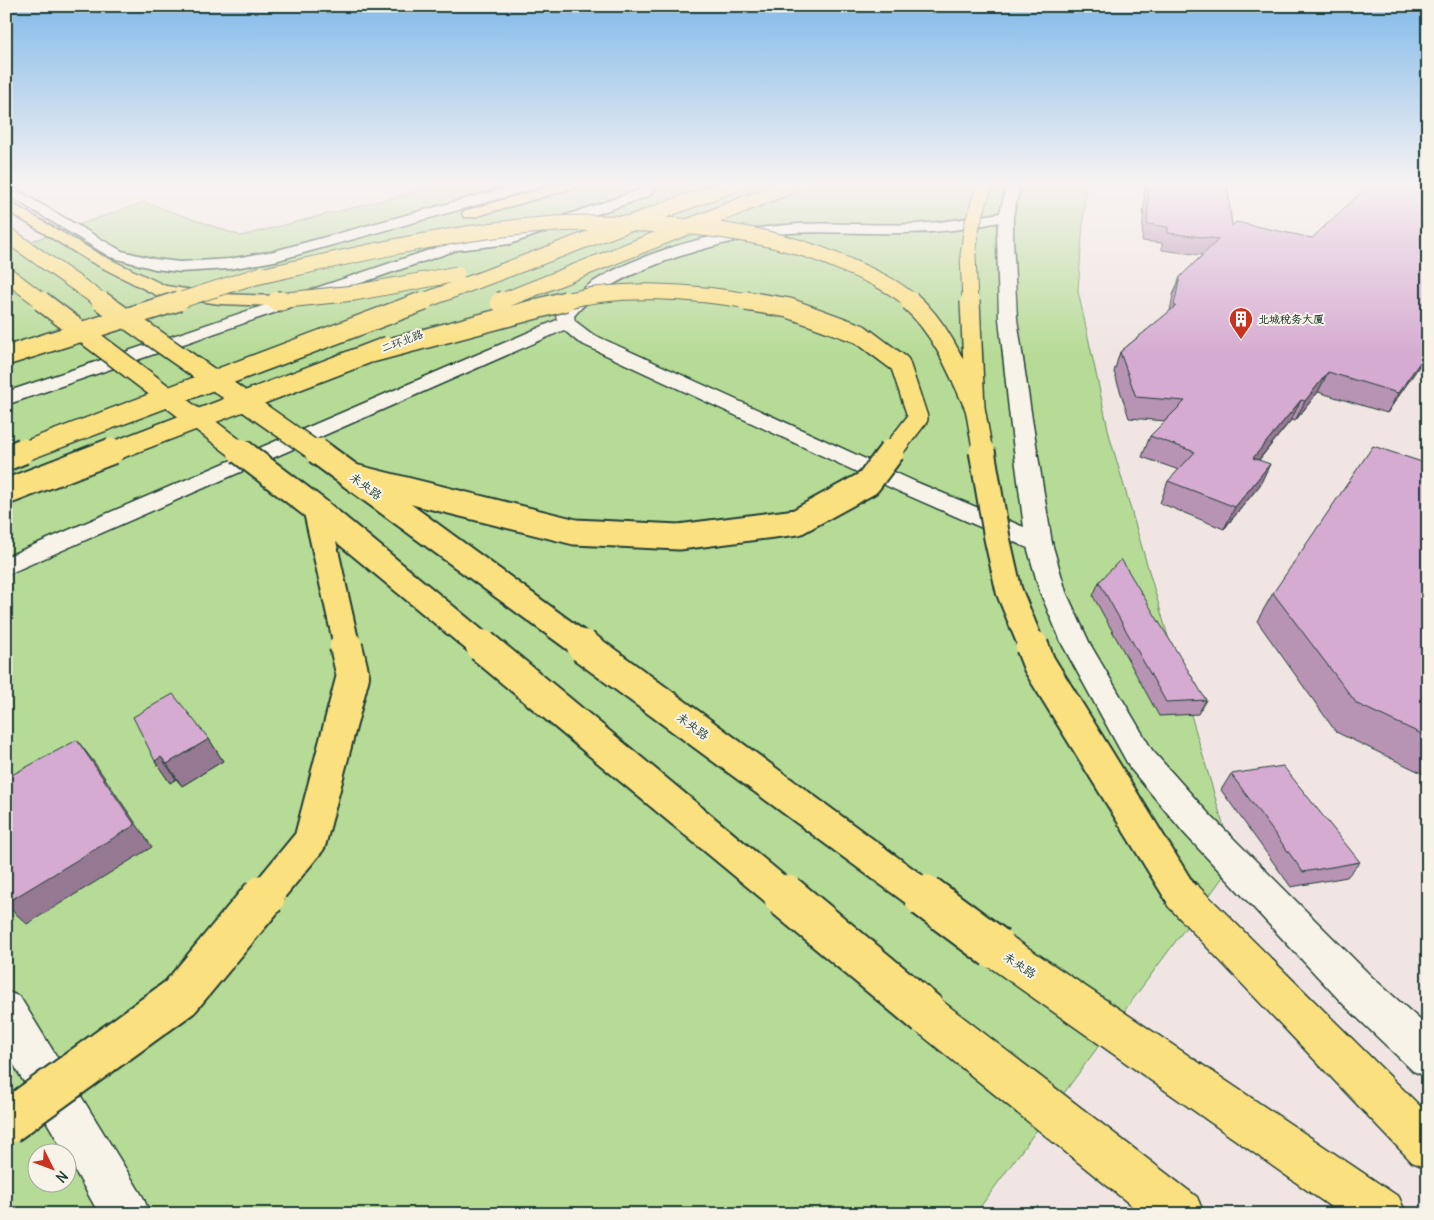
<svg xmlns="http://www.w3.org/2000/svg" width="1434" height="1220" font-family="Delius,'LXGW WenKai TC',sans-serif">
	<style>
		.green { fill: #b6db96; stroke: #6a8c65; fill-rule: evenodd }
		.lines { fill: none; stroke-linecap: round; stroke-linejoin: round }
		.minor-casing { stroke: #1f3d34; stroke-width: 3 }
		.tertiary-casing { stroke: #1f3d34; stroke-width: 3 }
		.secondary-casing { stroke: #1f3d34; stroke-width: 3 }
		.primary-casing { stroke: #1f3d34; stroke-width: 3 }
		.trunk-casing { stroke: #1f3d34; stroke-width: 3 }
		.minor { fill: #f7f3e8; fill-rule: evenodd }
		.tertiary { fill: #f7f3e8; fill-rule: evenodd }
		.secondary { fill: #f7f3e8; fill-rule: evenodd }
		.primary { fill: #fbe080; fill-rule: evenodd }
		.trunk { fill: #fbe080; fill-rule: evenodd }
		.primary-bridge-far4-casing { stroke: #1f3d34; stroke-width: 17; stroke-linecap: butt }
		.primary-bridge-far3-casing { stroke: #1f3d34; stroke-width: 22; stroke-linecap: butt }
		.primary-bridge-far2-casing { stroke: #1f3d34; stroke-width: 29; stroke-linecap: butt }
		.primary-bridge-far1-casing { stroke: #1f3d34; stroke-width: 36; stroke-linecap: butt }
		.primary-bridge-casing { stroke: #1f3d34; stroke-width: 46; stroke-linecap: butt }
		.trunk-bridge-far4-casing { stroke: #1f3d34; stroke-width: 17; stroke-linecap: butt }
		.trunk-bridge-far3-casing { stroke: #1f3d34; stroke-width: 22; stroke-linecap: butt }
		.trunk-bridge-far2-casing { stroke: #1f3d34; stroke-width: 29; stroke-linecap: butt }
		.trunk-bridge-far1-casing { stroke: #1f3d34; stroke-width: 36; stroke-linecap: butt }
		.trunk-bridge-casing { stroke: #1f3d34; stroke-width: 46; stroke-linecap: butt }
		.primary-bridge-far4 { stroke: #fbe080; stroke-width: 15 }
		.primary-bridge-far3 { stroke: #fbe080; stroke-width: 19 }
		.primary-bridge-far2 { stroke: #fbe080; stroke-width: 25 }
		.primary-bridge-far1 { stroke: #fbe080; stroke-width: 32 }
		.primary-bridge { stroke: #fbe080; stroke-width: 42 }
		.trunk-bridge-far4 { stroke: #fbe080; stroke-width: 15 }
		.trunk-bridge-far3 { stroke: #fbe080; stroke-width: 19 }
		.trunk-bridge-far2 { stroke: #fbe080; stroke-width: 25 }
		.trunk-bridge-far1 { stroke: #fbe080; stroke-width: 32 }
		.trunk-bridge { stroke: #fbe080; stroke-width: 42 }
		.wall { fill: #b793b4; stroke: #1f3d34 }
		.shaded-wall { fill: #957892; stroke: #1f3d34 }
		.building { fill: #d5abd1; stroke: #1f3d34 }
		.labels { text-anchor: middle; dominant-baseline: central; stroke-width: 4; stroke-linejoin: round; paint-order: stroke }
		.far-poi-label { font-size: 11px; font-weight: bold; fill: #1f3d34; stroke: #f7f3e8; text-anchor: start }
		.far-street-label { font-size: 11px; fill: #1f3d34; stroke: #f7f3e8 }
		.street-label { font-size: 12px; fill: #1f3d34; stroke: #f7f3e8 }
	</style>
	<rect width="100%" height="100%" fill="#f0e5e3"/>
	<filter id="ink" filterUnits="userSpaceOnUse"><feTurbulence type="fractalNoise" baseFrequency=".02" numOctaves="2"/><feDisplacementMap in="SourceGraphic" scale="10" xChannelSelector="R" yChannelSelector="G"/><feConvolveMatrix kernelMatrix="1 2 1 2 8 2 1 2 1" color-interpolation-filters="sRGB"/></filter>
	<g filter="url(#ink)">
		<!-- green -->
		<path class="green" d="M 446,184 L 1086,184 L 1078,291 L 1110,438 L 1234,862 L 975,1214 L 6,1214 L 6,250 L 144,202 L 241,236 ZM 38,1152 L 68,1152 L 68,1182 L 38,1182 Z"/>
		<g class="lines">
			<!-- minor casing -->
			<g class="minor-casing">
				<path id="minor" d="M 644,184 L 658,184 L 649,196 L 510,244 L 457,250 L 6,405 L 6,392 L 450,243 L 503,237 L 639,190 Z"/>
			</g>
			<!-- tertiary casing -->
			<g class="tertiary-casing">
				<path id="tertiary" d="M 1006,212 L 1011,213 L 1013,216 L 1011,219 C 976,228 938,233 902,233 C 865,234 827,231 789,233 C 741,237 694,250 650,267 C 621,279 594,292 574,316 L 575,321 L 592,334 L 916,482 L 1048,537 L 1052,543 L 1048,549 L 1039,551 L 1030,549 L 900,492 L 578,342 L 564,330 L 6,575 L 6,557 L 557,320 L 556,315 L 559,311 C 606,255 727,228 799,224 C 838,222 877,226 916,224 C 946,222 976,217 1006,212 Z
					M 6,991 L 20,997 L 143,1197 L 150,1214 L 99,1214 L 68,1158 L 68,1152 L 64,1152 L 6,1051 Z"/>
			</g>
			<!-- secondary casing -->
			<g class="secondary-casing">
				<path id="secondary" d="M 6,184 L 122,251 L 155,259 L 180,262 L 229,259 L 274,251 L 520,184 L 543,184 L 541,187 L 275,261 L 229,269 L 180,272 L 155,269 L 110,257 L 6,194 Z
					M 1007,184 L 1021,184 L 1013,216 L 1013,238 L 1017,319 L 1032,419 L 1052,543 L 1066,592 L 1090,644 L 1152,750 L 1208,813 L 1372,977 L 1428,1027 L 1428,1077 L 1413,1071 L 1344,1005 L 1184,833 L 1130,768 L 1062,644 L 1040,592 L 1026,543 L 1010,419 L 999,319 L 997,238 L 999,216 Z"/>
			</g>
			<!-- primary casing -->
			<g class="primary-casing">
				<path id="primary" d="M 1181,877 L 1194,882 L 1428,1114 L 1428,1169 L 1412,1162 L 1168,906 L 1163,894 L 1168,882 Z
					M 995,929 L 1009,935 L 1399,1197 L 1406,1214 L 1341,1214 L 981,961 L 976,948 L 981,935 Z
					M 928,995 L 942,1001 L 1197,1197 L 1204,1214 L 1142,1214 L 914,1029 L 908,1015 L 914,1001 Z"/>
			</g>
			<!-- trunk casing -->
			<g class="trunk-casing">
				<path id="trunk" d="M 557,184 L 579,184 L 577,187 L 474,217 L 464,217 L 462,214 L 464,211 Z
					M 6,200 L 101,255 L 166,286 L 220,294 L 277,296 L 283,297 L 286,301 L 283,305 L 277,306 L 220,304 L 156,295 L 89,261 L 6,210 Z"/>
			</g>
			<!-- minor -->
			<use href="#minor" class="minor"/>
			<!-- tertiary -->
			<use href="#tertiary" class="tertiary"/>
			<!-- secondary -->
			<use href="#secondary" class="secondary"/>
			<!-- primary -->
			<use href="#primary" class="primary"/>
			<!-- trunk -->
			<use href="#trunk" class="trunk"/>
			<!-- primary-bridge-far4 casing -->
			<g class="primary-bridge-far4-casing">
				<path id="primary-bridge-far4" d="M 6,234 L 103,302
					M 6,274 L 43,302"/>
			</g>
			<!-- primary-bridge-far3 casing -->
			<g class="primary-bridge-far3-casing">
				<path id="primary-bridge-far3" d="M 41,301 L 242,453
					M 101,301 L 318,453"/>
			</g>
			<!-- primary-bridge-far2 casing -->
			<g class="primary-bridge-far2-casing">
				<path id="primary-bridge-far2" d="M 240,451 L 316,509 L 483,647
					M 317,451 L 585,647"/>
			</g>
			<!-- primary-bridge-far1 casing -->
			<g class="primary-bridge-far1-casing">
				<path id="primary-bridge-far1" d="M 482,646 L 786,898
					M 583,646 L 926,898"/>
			</g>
			<!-- primary-bridge casing -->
			<g class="primary-bridge-casing">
				<path id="primary-bridge" d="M 785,896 L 928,1015
					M 925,896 L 995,948"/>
			</g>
			<!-- trunk-bridge-far4 casing -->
			<g class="trunk-bridge-far4-casing">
				<path id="trunk-bridge-far4" d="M 243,280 C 346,257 450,231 556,224 C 585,222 614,223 643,224 C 710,226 777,235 839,262 C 864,273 891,283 912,302
					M 277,301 L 354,293 L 457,274
					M 175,302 L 262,274
					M 421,302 L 734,184
					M 500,302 L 795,184
					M 561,302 C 620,286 694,291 754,302
					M 970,302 L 968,255 L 972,225 L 985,184"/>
			</g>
			<!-- trunk-bridge-far3 casing -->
			<g class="trunk-bridge-far3-casing">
				<path id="trunk-bridge-far3" d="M 277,301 L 281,301
					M 746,301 L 789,308 L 860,334 L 900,364 L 918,418 L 891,453
					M 910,301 C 942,329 958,370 975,408
					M 970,301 L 975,408 L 983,453
					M 500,302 L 503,301
					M 371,353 L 566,301
					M 6,356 L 179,301
					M 20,453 L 424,301
					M 109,453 L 388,346"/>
			</g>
			<!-- trunk-bridge-far2 casing -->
			<g class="trunk-bridge-far2-casing">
				<path id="trunk-bridge-far2" d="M 982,451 L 997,538 L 1009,591 L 1032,647
					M 6,458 L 23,451
					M 353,477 L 575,532 L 679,537 L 797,522 L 868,483 L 892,451
					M 6,492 L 112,451
					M 316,509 L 347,647"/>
			</g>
			<!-- trunk-bridge-far1 casing -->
			<g class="trunk-bridge-far1-casing">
				<path id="trunk-bridge-far1" d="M 1032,646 L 1039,664 L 1181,894
					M 263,898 L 310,841 L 353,676 L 346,646"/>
			</g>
			<!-- trunk-bridge casing -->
			<g class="trunk-bridge-casing">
				<path id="trunk-bridge" d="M 6,1123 L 180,997 L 264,896"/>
			</g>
			<!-- primary-bridge-far4 -->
			<use href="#primary-bridge-far4" class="primary-bridge-far4"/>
			<!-- primary-bridge-far3 -->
			<use href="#primary-bridge-far3" class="primary-bridge-far3"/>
			<!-- primary-bridge-far2 -->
			<use href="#primary-bridge-far2" class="primary-bridge-far2"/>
			<!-- primary-bridge-far1 -->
			<use href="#primary-bridge-far1" class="primary-bridge-far1"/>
			<!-- primary-bridge -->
			<use href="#primary-bridge" class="primary-bridge"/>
			<!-- trunk-bridge-far4 -->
			<use href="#trunk-bridge-far4" class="trunk-bridge-far4"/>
			<!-- trunk-bridge-far3 -->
			<use href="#trunk-bridge-far3" class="trunk-bridge-far3"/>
			<!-- trunk-bridge-far2 -->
			<use href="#trunk-bridge-far2" class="trunk-bridge-far2"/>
			<!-- trunk-bridge-far1 -->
			<use href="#trunk-bridge-far1" class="trunk-bridge-far1"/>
			<!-- trunk-bridge -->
			<use href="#trunk-bridge" class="trunk-bridge"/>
		</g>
		<!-- wall -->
		<path class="wall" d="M 1145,184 L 1227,184 L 1232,226 L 1312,238 L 1428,184 L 1428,358 L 1425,362 L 1422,362 L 1387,413 L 1318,392 L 1295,421 L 1291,420 L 1259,460 L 1260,485 L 1224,529 L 1160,503 L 1168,481 L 1179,470 L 1142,457 L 1150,436 L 1166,421 L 1129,418 L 1114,372 L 1120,352 L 1170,311 L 1173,295 L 1180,277 L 1202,255 L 1162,250 L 1162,243 L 1142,241 Z
			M 1428,464 L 1428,776 L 1336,732 L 1257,621 L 1273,593 Z
			M 1099,582 L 1206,700 L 1198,714 L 1159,716 L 1093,596 Z
			M 209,739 L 223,761 L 182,786 L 176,779 L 170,783 L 155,761 Z
			M 1231,774 L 1360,862 L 1347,877 L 1291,887 L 1221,790 Z"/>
		<!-- shaded-wall -->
		<path class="shaded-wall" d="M 1428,351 L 1428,352 L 1422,362 L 1387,413 L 1398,393 Z
			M 1328,372 L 1318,392 L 1295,421 L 1305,401 Z
			M 1301,400 L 1291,420 L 1243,479 L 1253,458 Z
			M 1270,464 L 1260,485 L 1224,529 L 1235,507 Z
			M 209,739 L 223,761 L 182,786 L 167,764 Z
			M 77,740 L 94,762 L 152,847 L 27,924 L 6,905 L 6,903 Z
			M 161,757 L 176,779 L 170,783 L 155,761 Z"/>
		<!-- building -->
		<path class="building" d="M 1149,184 L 1227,184 L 1232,226 L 1236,222 L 1312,238 L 1370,184 L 1428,184 L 1428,351 L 1398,393 L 1328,372 L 1305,401 L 1301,400 L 1253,458 L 1270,464 L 1235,507 L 1168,481 L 1195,452 L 1150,436 L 1185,401 L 1136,397 L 1120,352 L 1176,306 L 1174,305 L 1180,277 L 1219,239 L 1168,233 L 1168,227 L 1147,224 Z
			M 1373,446 L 1428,464 L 1428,737 L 1357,704 L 1273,593 Z
			M 1121,559 L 1206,700 L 1166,702 L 1099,582 Z
			M 173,694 L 209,739 L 167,764 L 161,757 L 155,761 L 133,717 Z
			M 77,740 L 135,825 L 6,903 L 6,778 Z
			M 1283,766 L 1360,862 L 1303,872 L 1231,774 Z"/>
	</g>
	<!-- sky -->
	<linearGradient id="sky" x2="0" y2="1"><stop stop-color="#84bbea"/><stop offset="0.52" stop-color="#f8f3f2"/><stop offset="1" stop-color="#f8f3f2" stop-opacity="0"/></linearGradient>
	<rect width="1434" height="355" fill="url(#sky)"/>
	<!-- icons -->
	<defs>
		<g id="building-pin" transform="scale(1.25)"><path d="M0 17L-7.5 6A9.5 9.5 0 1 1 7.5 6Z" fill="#c8321e" stroke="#f7f3e8"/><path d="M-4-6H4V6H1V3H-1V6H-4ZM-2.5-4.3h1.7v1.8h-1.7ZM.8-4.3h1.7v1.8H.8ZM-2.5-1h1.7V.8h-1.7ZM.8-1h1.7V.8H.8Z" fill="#fff"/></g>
	</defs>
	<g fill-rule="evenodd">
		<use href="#building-pin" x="1241" y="319"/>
	</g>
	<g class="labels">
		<!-- far-poi labels -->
		<g class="far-poi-label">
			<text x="1258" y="319">北城税务大厦</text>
		</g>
		<!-- far-street labels -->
		<g class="far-street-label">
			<text transform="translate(402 341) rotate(-21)">二环北路</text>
		</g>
		<!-- street labels -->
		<g class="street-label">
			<text transform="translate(366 486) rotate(36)">未央路</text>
			<text transform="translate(693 726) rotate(36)">未央路</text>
			<text transform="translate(1020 965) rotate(34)">未央路</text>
		</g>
	</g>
	<!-- margin -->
	<rect width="1434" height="1220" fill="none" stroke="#f7f3e8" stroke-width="25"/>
	<rect x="12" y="12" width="1409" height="1195" fill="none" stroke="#1f3d34" stroke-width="2" filter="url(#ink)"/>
	<!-- north arrow -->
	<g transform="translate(52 1168) rotate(132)"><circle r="24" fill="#f7f3e8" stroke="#a1aaa0"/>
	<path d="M0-4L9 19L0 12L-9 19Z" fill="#c8321e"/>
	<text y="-8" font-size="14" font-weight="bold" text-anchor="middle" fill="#1f3d34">N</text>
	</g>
</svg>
